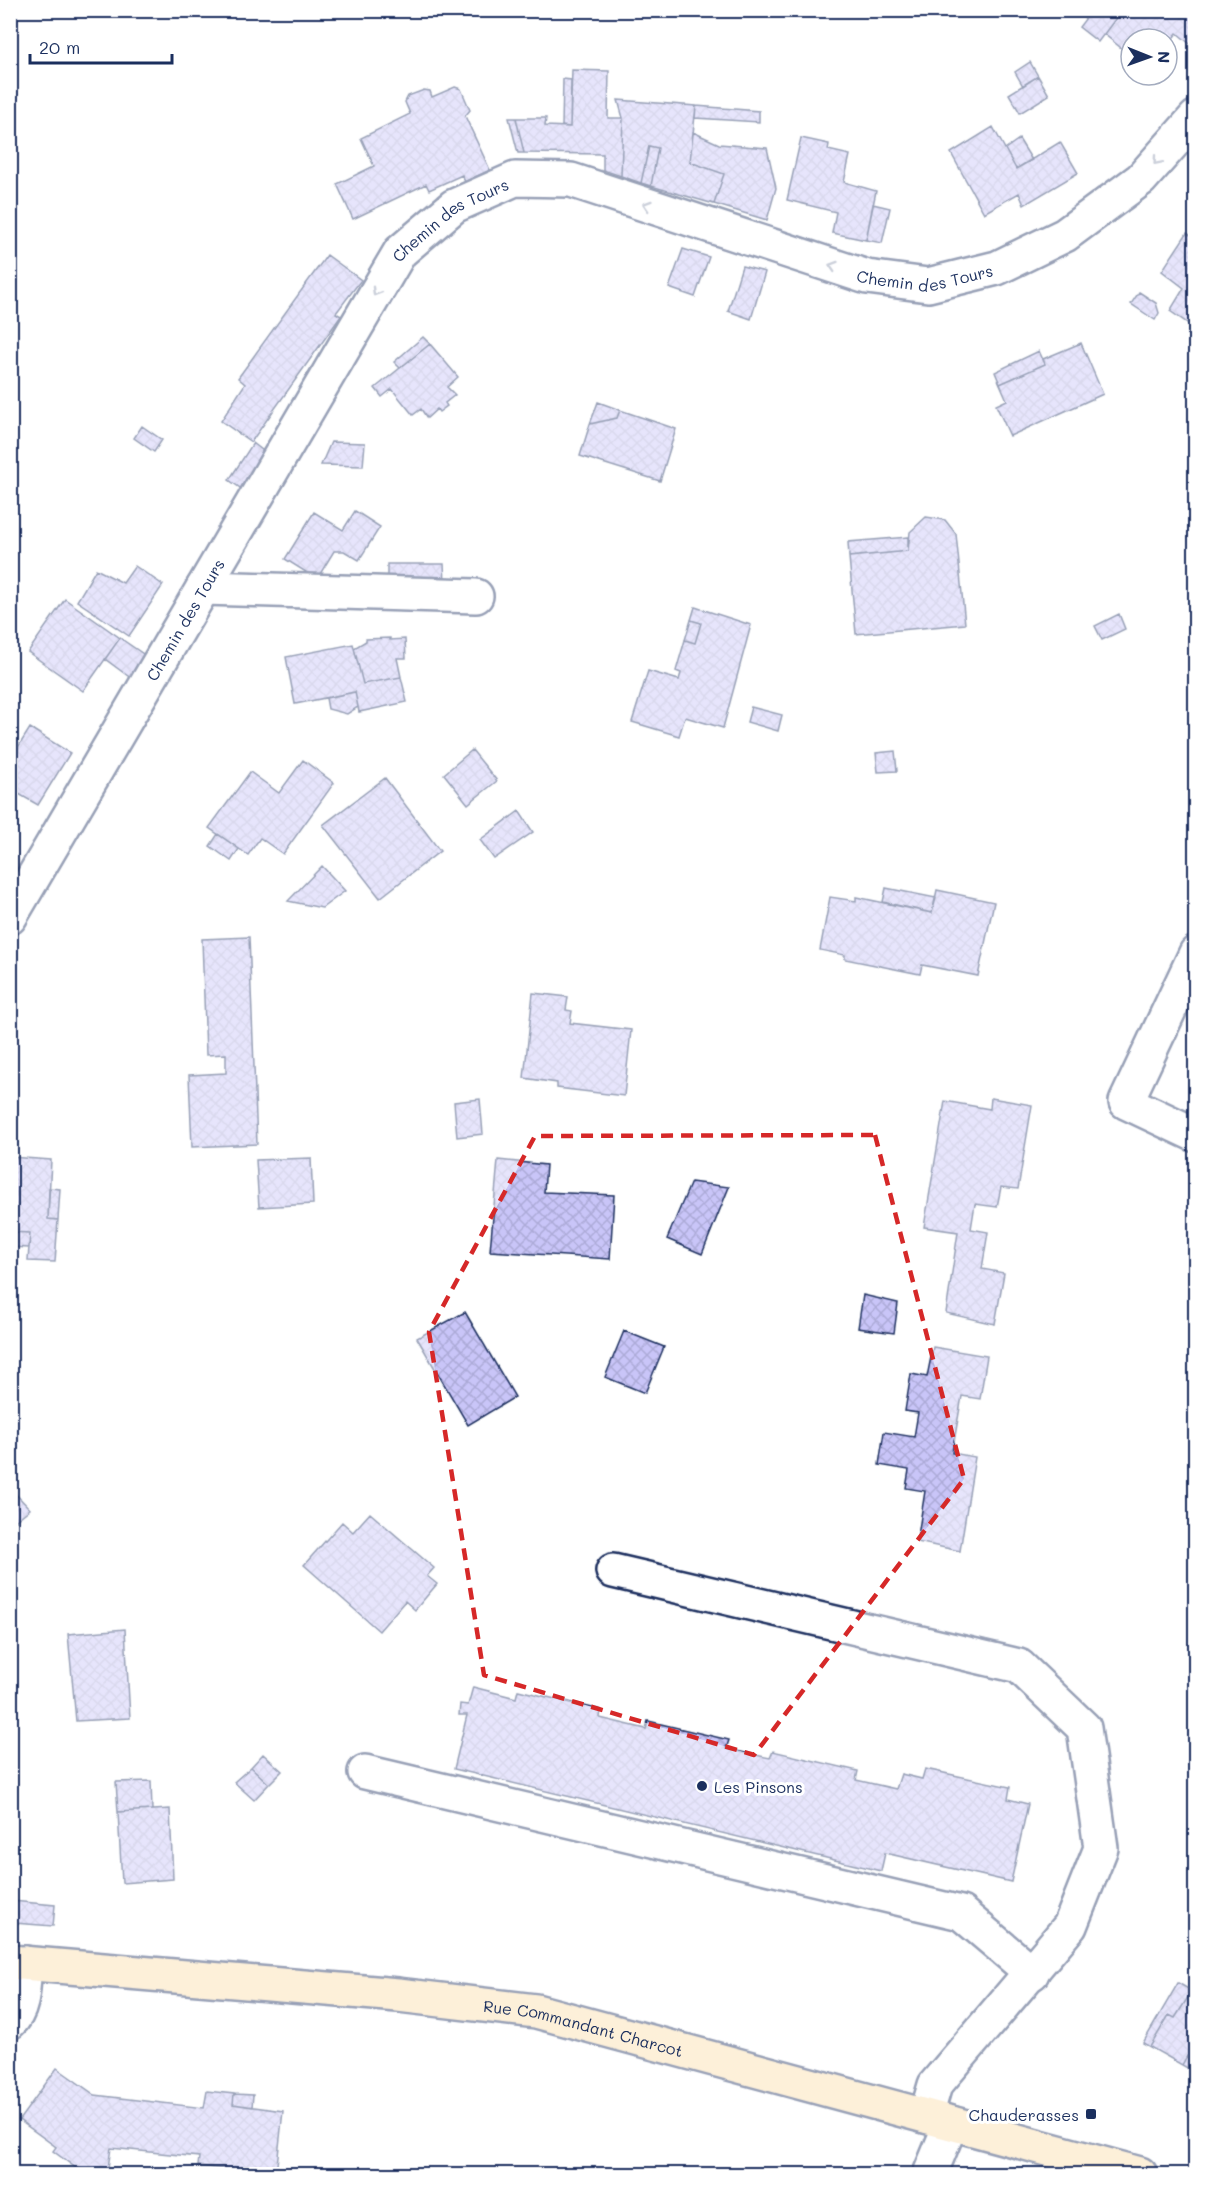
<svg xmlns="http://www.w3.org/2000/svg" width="1206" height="2185" font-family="Mali,sans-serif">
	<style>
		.building { fill: url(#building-cross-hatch); stroke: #1b2f5e; stroke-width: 1.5 }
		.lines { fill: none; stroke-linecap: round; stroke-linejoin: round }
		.minor-casing { stroke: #1b2f5e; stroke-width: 38 }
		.major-casing { stroke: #1b2f5e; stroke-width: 38 }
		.minor { stroke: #fff; stroke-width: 33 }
		.major { stroke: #faddab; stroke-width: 33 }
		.oneway { stroke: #8d97ae }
		.marked { fill: none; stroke: #d62828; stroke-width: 4.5; stroke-dasharray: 12 8; stroke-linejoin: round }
		.poi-dot { fill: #1b2f5e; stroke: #fff; stroke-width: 2 }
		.labels { text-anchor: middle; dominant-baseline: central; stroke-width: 6; stroke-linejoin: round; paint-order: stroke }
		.street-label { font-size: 16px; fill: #1b2f5e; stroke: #fff }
		.poi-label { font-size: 16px; fill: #1b2f5e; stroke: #fff; text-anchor: start }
	</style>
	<defs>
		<pattern id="building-cross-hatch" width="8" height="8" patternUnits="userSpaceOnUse" patternTransform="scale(1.5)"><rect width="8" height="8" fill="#c9c5f8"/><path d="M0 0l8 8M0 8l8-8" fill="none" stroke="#acaad7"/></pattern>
	</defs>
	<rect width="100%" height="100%" fill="#fff"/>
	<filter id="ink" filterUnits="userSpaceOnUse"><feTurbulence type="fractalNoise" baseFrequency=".0167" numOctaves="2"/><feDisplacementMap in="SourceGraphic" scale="12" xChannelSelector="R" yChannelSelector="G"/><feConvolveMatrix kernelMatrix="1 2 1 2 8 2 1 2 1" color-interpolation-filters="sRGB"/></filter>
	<g filter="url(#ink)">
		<!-- building -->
		<path class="building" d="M 1092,10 L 1122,10 L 1098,42 L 1079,27 Z
			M 1122,10 L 1196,10 L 1196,37 L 1190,44 L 1177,33 L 1167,46 L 1167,39 L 1131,39 L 1131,56 L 1104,34 Z
			M 1030,62 L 1038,76 L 1023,86 L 1015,72 Z
			M 572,70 L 609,71 L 608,118 L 623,118 L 621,176 L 603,170 L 603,154 L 524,153 L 516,118 L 546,118 L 545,126 L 570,127 Z
			M 1038,76 L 1049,95 L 1020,113 L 1009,94 Z
			M 563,79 L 571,80 L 570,127 L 562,126 Z
			M 455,87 L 461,89 L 470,110 L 465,116 L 490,170 L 465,182 L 462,175 L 429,190 L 426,184 L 353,219 L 337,184 L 374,166 L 361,138 L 410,114 L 405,102 L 408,96 L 424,90 L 430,91 L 432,97 Z
			M 618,100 L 696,106 L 690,162 L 724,174 L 714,204 L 651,186 L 658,148 L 649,146 L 641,183 L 621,176 L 623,118 Z
			M 696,106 L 759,111 L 759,122 L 695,118 Z
			M 509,118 L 516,118 L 524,153 L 518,153 Z
			M 993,127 L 1016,169 L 1060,142 L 1078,173 L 1024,205 L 1019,193 L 984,213 L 951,153 Z
			M 693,132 L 719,144 L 767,148 L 776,188 L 767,220 L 714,204 L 724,174 L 690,162 Z
			M 801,138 L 829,144 L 828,150 L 850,155 L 844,182 L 876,191 L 866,240 L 832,233 L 836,212 L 787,200 Z
			M 1019,139 L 1032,160 L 1016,169 L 1005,149 Z
			M 649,146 L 658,148 L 651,186 L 641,183 Z
			M 873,204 L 890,208 L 882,243 L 866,240 Z
			M 1187,233 L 1196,239 L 1196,329 L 1170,311 L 1184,288 L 1162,271 Z
			M 683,249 L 709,257 L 695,297 L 669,288 Z
			M 327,255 L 361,280 L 336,313 L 341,316 L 251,442 L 221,421 L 245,384 L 238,378 Z
			M 742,266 L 765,272 L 751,319 L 728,311 Z
			M 1139,292 L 1156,303 L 1159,313 L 1155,320 L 1131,304 Z
			M 423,337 L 430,344 L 400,368 L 394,362 Z
			M 1081,343 L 1103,394 L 1010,436 L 996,405 L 1007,400 L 1000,384 L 1045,364 L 1043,359 Z
			M 430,344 L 458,377 L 447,387 L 455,395 L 445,403 L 447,406 L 439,412 L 437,409 L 427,418 L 421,409 L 413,415 L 392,389 L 382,397 L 375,388 Z
			M 1039,351 L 1045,364 L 1000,384 L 995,372 Z
			M 598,402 L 620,410 L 617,418 L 590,424 Z
			M 620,410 L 676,429 L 660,481 L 580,456 L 590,424 L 617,418 Z
			M 142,426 L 162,440 L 154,452 L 134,438 Z
			M 331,442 L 365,443 L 363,466 L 321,465 Z
			M 253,443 L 267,454 L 243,490 L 229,480 Z
			M 355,511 L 380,527 L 359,560 L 344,551 L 334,551 L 317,579 L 285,559 L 314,512 L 343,530 Z
			M 926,517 L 945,520 L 956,534 L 965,624 L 856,634 L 849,557 L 908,551 L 910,532 Z
			M 908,537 L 908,551 L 849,557 L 848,542 Z
			M 387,564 L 444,564 L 445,582 L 387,582 Z
			M 135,566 L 163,585 L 129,636 L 77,601 L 96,569 L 123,583 Z
			M 65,599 L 120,638 L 83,691 L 28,652 Z
			M 695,607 L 751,625 L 723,728 L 685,717 L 679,736 L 632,722 L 648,671 L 679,680 L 681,673 L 676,671 L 685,640 L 695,643 L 701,623 L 691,620 Z
			M 1119,614 L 1125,629 L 1102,640 L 1095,626 Z
			M 691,620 L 701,623 L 695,643 L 685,640 Z
			M 120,638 L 146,656 L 132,679 L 105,659 Z
			M 390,638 L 390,640 L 405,639 L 406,658 L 397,658 L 401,677 L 363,684 L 354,648 L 366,641 L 366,639 Z
			M 353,644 L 363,684 L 401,677 L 407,702 L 359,712 L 355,692 L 295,704 L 286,657 Z
			M 355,692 L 358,707 L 347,714 L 328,709 L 326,698 Z
			M 751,707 L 782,715 L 778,731 L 747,722 Z
			M 30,728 L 70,753 L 38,805 L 10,789 L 10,760 Z
			M 472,750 L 497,781 L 468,804 L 444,774 Z
			M 895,751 L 897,771 L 878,772 L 876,753 Z
			M 303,760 L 334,783 L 283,854 L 260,838 L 248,855 L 209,828 L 250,772 L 279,793 Z
			M 385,778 L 440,851 L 380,898 L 323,825 Z
			M 519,811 L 533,832 L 494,859 L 480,840 Z
			M 218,834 L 239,849 L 231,861 L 210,846 Z
			M 322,866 L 345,891 L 322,908 L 288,901 Z
			M 886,888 L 936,898 L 932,913 L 883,902 Z
			M 937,890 L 994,902 L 978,976 L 922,965 L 920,974 L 845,959 L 845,955 L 820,950 L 830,897 L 856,901 L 856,897 L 932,913 Z
			M 249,937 L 257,1144 L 192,1147 L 189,1075 L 226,1073 L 226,1054 L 206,1055 L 202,939 Z
			M 533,993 L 568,997 L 566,1010 L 572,1011 L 570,1023 L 631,1030 L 624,1096 L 557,1088 L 557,1083 L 524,1078 Z
			M 991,1098 L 1032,1105 L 1018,1189 L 1001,1187 L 997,1207 L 975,1204 L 971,1229 L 988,1232 L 982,1269 L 1004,1273 L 995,1324 L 946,1313 L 958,1232 L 924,1227 L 945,1101 L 990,1109 Z
			M 480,1099 L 483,1134 L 457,1137 L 454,1102 Z
			M 10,1157 L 51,1160 L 48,1219 L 58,1220 L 55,1262 L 28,1261 L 30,1233 L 10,1232 Z
			M 311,1158 L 313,1204 L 259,1207 L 256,1160 Z
			M 498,1160 L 546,1165 L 544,1192 L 614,1195 L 610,1259 L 490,1251 Z
			M 691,1182 L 729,1187 L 702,1254 L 667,1239 Z
			M 49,1188 L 60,1189 L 58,1220 L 48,1219 Z
			M 10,1232 L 30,1233 L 29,1248 L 10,1247 Z
			M 863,1295 L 898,1303 L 894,1333 L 858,1328 Z
			M 465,1312 L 515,1397 L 468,1425 L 417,1338 Z
			M 624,1331 L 664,1347 L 645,1393 L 605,1377 Z
			M 933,1347 L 987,1356 L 980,1399 L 962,1396 L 952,1453 L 975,1457 L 960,1551 L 917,1542 L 925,1491 L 906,1488 L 909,1470 L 879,1465 L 884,1432 L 914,1437 L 918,1413 L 905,1411 L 911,1374 L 927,1377 Z
			M 10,1488 L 30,1509 L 10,1525 Z
			M 370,1513 L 434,1568 L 427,1576 L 437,1584 L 415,1610 L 405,1601 L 379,1631 L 304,1565 L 342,1522 L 353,1532 Z
			M 125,1629 L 130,1718 L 76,1721 L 68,1634 Z
			M 473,1687 L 516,1698 L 518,1690 L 601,1710 L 600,1718 L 646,1729 L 648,1721 L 729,1740 L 726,1749 L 770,1758 L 773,1751 L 858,1771 L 856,1780 L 896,1789 L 901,1774 L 922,1779 L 925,1769 L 1010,1787 L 1008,1799 L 1028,1804 L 1011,1882 L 885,1853 L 881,1871 L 454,1769 L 467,1715 L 459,1715 L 460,1704 L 468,1705 Z
			M 263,1754 L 282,1771 L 269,1784 L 251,1767 Z
			M 251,1767 L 269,1784 L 254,1800 L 234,1782 Z
			M 151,1781 L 152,1810 L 118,1812 L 116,1782 Z
			M 170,1809 L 173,1879 L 122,1883 L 118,1812 Z
			M 12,1901 L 55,1905 L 53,1926 L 14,1923 Z
			M 1178,1983 L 1192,1991 L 1175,2018 L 1169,2015 L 1150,2047 L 1143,2043 Z
			M 1192,1991 L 1196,1993 L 1196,2061 L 1187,2056 L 1182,2065 L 1150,2047 L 1169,2015 L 1175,2018 Z
			M 1187,2056 L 1196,2061 L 1196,2073 L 1182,2065 Z
			M 57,2068 L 95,2095 L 204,2108 L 207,2091 L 234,2094 L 233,2104 L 283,2111 L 276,2174 L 198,2166 L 199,2157 L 111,2148 L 107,2174 L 76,2168 L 53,2151 L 56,2147 L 19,2120 Z
			M 234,2094 L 253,2095 L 252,2107 L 233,2104 Z"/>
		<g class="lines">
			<!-- minor casing -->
			<g class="minor-casing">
				<g id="minor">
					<path d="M 203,588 L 476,596"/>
					<path id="s1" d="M 10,917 L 400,252 L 454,206 L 515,179 L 571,180 L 867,277 L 928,285 L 997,268 L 1065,235 L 1141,179 L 1196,117"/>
					<path d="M 1196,953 L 1126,1102 L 1196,1135"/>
					<path d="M 613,1571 L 1019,1666 L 1084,1728 L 1101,1848 L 1070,1926 L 935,2085 L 926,2116"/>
					<path d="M 365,1772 L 961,1913 L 1032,1973"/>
					<path d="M 10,2022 C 25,2010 23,1981 25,1963"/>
					<path d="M 930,2174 L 951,2123"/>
				</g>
			</g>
			<!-- major casing -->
			<g class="major-casing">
				<g id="major">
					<path id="s2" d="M 10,1962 L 398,1995 L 536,2011 L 1140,2174"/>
				</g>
			</g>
			<!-- minor -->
			<use href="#minor" class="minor"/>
			<!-- major -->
			<use href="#major" class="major"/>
		</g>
		<!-- one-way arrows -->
		<defs><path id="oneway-chevron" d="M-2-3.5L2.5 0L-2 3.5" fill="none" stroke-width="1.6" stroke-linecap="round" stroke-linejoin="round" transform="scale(1.5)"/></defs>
		<g class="oneway">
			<use href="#oneway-chevron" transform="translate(1157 161) rotate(131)"/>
			<use href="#oneway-chevron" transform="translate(647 205) rotate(-162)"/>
			<use href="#oneway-chevron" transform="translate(833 266) rotate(-162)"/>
			<use href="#oneway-chevron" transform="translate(376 292) rotate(120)"/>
		</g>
	</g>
	<!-- marked area -->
	<path d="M0 0H1206V2185H0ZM 875,1135 L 964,1479 L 754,1755 L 484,1675 L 429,1332 L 535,1136 Z" fill="#fff" fill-opacity=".55" fill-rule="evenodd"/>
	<path class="marked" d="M 875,1135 L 964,1479 L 754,1755 L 484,1675 L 429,1332 L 535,1136 Z"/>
	<!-- markers -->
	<g class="poi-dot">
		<circle cx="702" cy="1786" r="6"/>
		<rect x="1085" y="2108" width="12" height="12" rx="3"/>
	</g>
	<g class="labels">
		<!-- street labels -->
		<g class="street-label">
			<text stroke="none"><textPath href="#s1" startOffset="831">Chemin des Tours</textPath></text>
			<text stroke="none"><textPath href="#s1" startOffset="1335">Chemin des Tours</textPath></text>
			<text stroke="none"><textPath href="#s1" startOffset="345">Chemin des Tours</textPath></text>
			<text stroke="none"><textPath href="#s2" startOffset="578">Rue Commandant Charcot</textPath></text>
		</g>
		<!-- poi labels -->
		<g class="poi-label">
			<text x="714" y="1786">Les Pinsons</text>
			<text x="1079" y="2114" text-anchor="end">Chauderasses</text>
		</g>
	</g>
	<!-- margin -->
	<rect width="1206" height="2185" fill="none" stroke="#fff" stroke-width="36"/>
	<rect x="18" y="18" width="1170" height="2149" fill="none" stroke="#1b2f5e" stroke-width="2" filter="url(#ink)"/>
	<!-- north arrow -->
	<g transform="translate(1149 57) rotate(91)"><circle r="28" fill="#ffffff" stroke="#a4acbf" stroke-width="1.5"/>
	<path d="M0-4.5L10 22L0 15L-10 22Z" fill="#1b2f5e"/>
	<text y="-9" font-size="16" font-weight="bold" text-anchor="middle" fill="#1b2f5e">N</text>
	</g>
	<!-- scale -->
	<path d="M30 54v9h142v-9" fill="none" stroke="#1b2f5e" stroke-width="3"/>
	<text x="39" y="54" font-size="18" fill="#1b2f5e" stroke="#ffffff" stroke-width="4.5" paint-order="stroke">20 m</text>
</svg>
